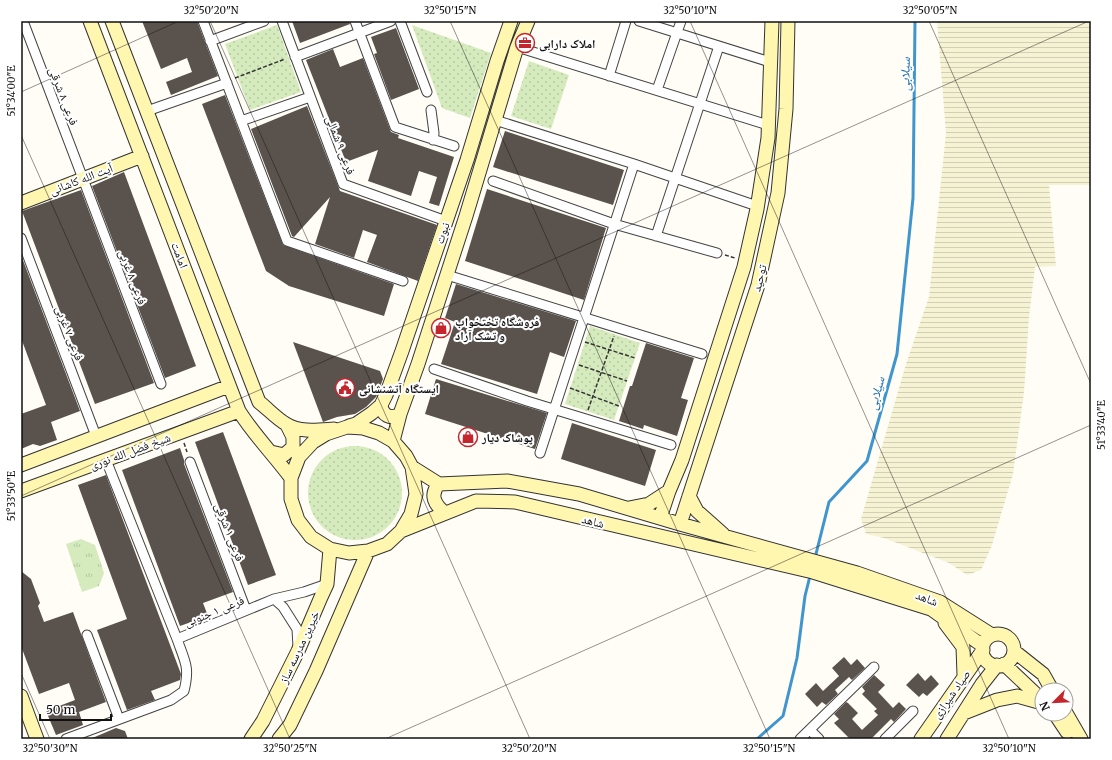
<svg xmlns="http://www.w3.org/2000/svg" width="1112" height="760" font-family="Merriweather,'Noto Naskh Arabic',serif">
	<style>
		.farmland { fill: url(#farmland-rules) }
		.grass { fill: url(#grass-tufts) }
		.park { fill: url(#park-dots) }
		.lines { fill: none; stroke-linecap: round; stroke-linejoin: round }
		.stream { stroke: #3f96cf; stroke-width: 3 }
		.building { fill: #5a524d }
		.street-casing { stroke: #444; stroke-width: 11 }
		.secondary-casing { stroke: #333; stroke-width: 15 }
		.path { stroke: #333; stroke-width: 1.5; stroke-dasharray: 4 2; stroke-linecap: butt }
		.street { stroke: #fff; stroke-width: 9 }
		.secondary { stroke: #fff6b0; stroke-width: 13 }
		.ticks { fill: none; stroke: #111; stroke-width: 1; stroke-opacity: 0.45 }
		.labels { text-anchor: middle; dominant-baseline: central; stroke-width: 4; stroke-linejoin: round; paint-order: stroke }
		.poi-label { font-size: 12px; font-weight: bold; fill: #111; stroke: #fff; text-anchor: start }
		.street-label { font-size: 12px; fill: #111; stroke: #fff }
		.water-label { font-size: 13px; font-style: italic; fill: #1768a6; stroke: #fff }
		.neatline { fill: none; stroke: #111; stroke-width: 1.5 }
		.ticks-label { font-size: 10px; text-anchor: middle; fill: #111 }
	</style>
	<defs>
		<pattern id="farmland-rules" width="6" height="5" patternUnits="userSpaceOnUse"><rect width="6" height="5" fill="#f6f3d4"/><path d="M0 2.5h6" fill="none" stroke="#d2cfb5"/></pattern>
		<pattern id="grass-tufts" width="24" height="20" patternUnits="userSpaceOnUse"><rect width="24" height="20" fill="#d5ebbd"/><path d="M3 7l-1-3M5 7V3M7 7l1-3M15 17l-1-3M17 17v-4M19 17l1-3" fill="none" stroke="#b6c8a1"/></pattern>
		<pattern id="park-dots" width="8" height="8" patternUnits="userSpaceOnUse"><rect width="8" height="8" fill="#d5ebbd"/><path d="M2 2h.1M6 6h.1" fill="none" stroke="#b6c8a1" stroke-width="1.8" stroke-linecap="round"/></pattern>
	</defs>
	<rect width="100%" height="100%" fill="#fffdf5"/>
	<!-- farmland -->
	<path class="farmland" d="M 937,21 L 1091,21 L 1091,185 L 1049,185 L 1056,266 L 1035,267 L 1029,317 L 1024,392 L 1013,474 L 992,545 L 981,570 L 967,575 L 949,563 L 884,538 L 866,534 L 861,519 L 906,364 L 929,297 L 946,133 Z"/>
	<!-- grass -->
	<path class="grass" d="M 81,539 L 95,545 L 104,573 L 99,586 L 82,592 L 66,544 Z"/>
	<!-- park -->
	<path class="park" d="M 277,25 L 301,92 L 250,110 L 225,44 Z
		M 412,25 L 491,53 L 470,118 L 442,108 Z
		M 529,61 L 569,75 L 551,129 L 511,116 Z
		M 590,326 L 640,343 L 614,420 L 565,404 Z
		M308 493a47 47 0 1 1 94 0a47 47 0 1 1-94 0Z"/>
	<g class="lines">
		<!-- stream -->
		<path class="stream" d="M 815,558 L 829,502 L 867,461 L 897,354 L 913,198 L 915,21
			M 757,739 L 783,716 L 797,658 L 805,596 L 810,576"/>
	</g>
	<!-- building -->
	<path class="building" d="M 142,21 L 197,21 L 218,76 L 171,95 L 166,82 L 192,72 L 187,58 L 161,69 Z
		M 292,21 L 349,21 L 350,24 L 300,43 Z
		M 396,28 L 419,89 L 391,100 L 374,54 L 377,53 L 371,37 Z
		M 333,49 L 340,67 L 363,58 L 391,132 L 399,135 L 398,138 L 454,157 L 439,206 L 429,203 L 437,177 L 419,171 L 411,196 L 368,181 L 378,150 L 346,162 L 306,60 Z
		M 225,95 L 283,245 L 394,284 L 384,316 L 289,286 L 266,271 L 202,104 Z
		M 307,106 L 340,191 L 437,225 L 418,281 L 367,262 L 377,235 L 363,230 L 354,258 L 315,244 L 330,197 L 294,237 L 292,236 L 251,129 Z
		M 505,131 L 624,170 L 613,205 L 493,167 Z
		M 124,172 L 196,366 L 165,378 L 92,186 Z
		M 487,189 L 606,228 L 584,300 L 465,261 Z
		M 81,190 L 154,383 L 95,404 L 22,211 Z
		M 21,255 L 80,411 L 51,422 L 57,440 L 40,446 L 33,444 L 21,449 L 21,414 L 46,405 L 21,338 Z
		M 456,284 L 576,321 L 564,357 L 550,352 L 537,394 L 441,364 L 455,322 L 445,318 Z
		M 293,342 L 380,371 L 383,379 L 376,397 L 366,407 L 355,414 L 337,417 L 323,422 Z
		M 646,343 L 694,358 L 681,398 L 688,400 L 677,436 L 644,425 L 643,429 L 619,421 L 630,386 L 632,386 Z
		M 436,379 L 547,413 L 535,449 L 425,414 Z
		M 572,423 L 656,450 L 645,486 L 561,459 Z
		M 223,432 L 276,575 L 248,585 L 195,442 Z
		M 180,448 L 184,460 L 184,464 L 233,592 L 203,603 L 208,616 L 180,626 L 122,470 Z
		M 106,475 L 181,674 L 180,680 L 151,691 L 155,700 L 127,710 L 97,630 L 127,619 L 78,485 Z
		M 21,571 L 31,579 L 40,603 L 38,606 L 44,622 L 73,612 L 106,702 L 79,712 L 83,725 L 56,735 L 46,711 L 75,700 L 69,683 L 39,694 L 21,646 Z
		M 844,657 L 851,665 L 857,659 L 865,668 L 852,680 L 849,677 L 835,690 L 838,694 L 826,705 L 822,702 L 817,707 L 805,694 L 816,683 L 823,691 L 839,676 L 832,668 Z
		M 918,673 L 925,681 L 931,675 L 939,684 L 927,696 L 923,693 L 919,697 L 906,685 Z
		M 874,675 L 885,685 L 878,692 L 893,708 L 899,702 L 906,709 L 894,722 L 891,719 L 871,739 L 850,739 L 834,723 L 839,719 L 834,714 L 846,702 L 848,703 L 858,713 L 852,719 L 862,730 L 878,715 L 874,711 L 877,709 L 862,694 L 865,691 L 862,687 Z
		M 116,728 L 125,731 L 128,739 L 90,739 Z"/>
	<g class="lines">
		<!-- street casing -->
		<g class="street-casing">
			<path id="street" d="M 23,21 L 161,384
				M 203,21 L 287,241 L 403,281
				M 282,21 L 343,184 L 446,221
				M 355,21 L 395,127 L 454,146
				M 400,21 L 427,92
				M 639,21 L 770,62
				M 210,41 L 264,21
				M 517,47 L 768,125
				M 295,57 L 391,21
				M 609,76 L 626,21
				M 657,90 L 681,21
				M 431,110 L 434,133 L 433,140
				M 147,111 L 227,83
				M 495,120 L 634,164 L 757,206
				M 241,121 L 310,97
				M 493,181 L 614,224 L 717,253
				M 656,236 L 719,46
				M 21,238 L 96,436
				M 447,275 L 702,354
				M 434,369 L 527,401 L 671,445
				M 540,453 L 634,164
				M 106,460 L 177,639
				M 190,462 L 246,610
				M 274,599 L 283,607 L 297,629 L 298,647
				M 87,635 L 119,719
				M 811,731 L 819,739
				M 66,739 L 171,700 L 184,691 C 190,667 185,662 177,639 L 274,599 L 304,592 L 327,584
				M 800,739 L 874,667
				M 885,739 L 913,711"/>
		</g>
		<!-- secondary casing -->
		<g class="secondary-casing">
			<path id="secondary" d="M 90,21 L 239,411 C 254,435 274,455 291,478
				M 112,21 L 259,402 C 268,409 276,418 286,424 C 300,433 319,430 334,429
				M 21,203 L 142,156
				M 381,405 C 382,415 390,420 400,414
				M 349,426 L 356,424 L 372,413 L 381,405 L 386,395 L 402,351 L 467,160 L 497,61 L 511,21
				M 393,441 L 400,414 L 418,364 L 466,216 L 517,47 L 528,21
				M 271,452 L 284,455 L 293,447 L 293,437 L 287,425
				M 21,465 L 229,386
				M 412,467 L 416,494 L 411,514 L 401,531 L 387,544 L 368,551 L 349,553 L 330,549 L 311,537 L 298,520 L 291,499 L 291,478 L 299,457 L 313,442 L 326,434 L 347,427 L 363,428 L 379,433 L 393,441 L 406,456 L 412,467 L 439,484 L 507,481 L 579,494 L 680,524 L 857,573 L 940,602 L 992,635
				M 439,484 C 429,495 435,505 445,513
				M 21,491 L 239,411
				M 689,496 L 697,511 L 723,534
				M 629,508 L 649,504 L 669,491
				M 660,518 L 669,491 L 682,460 L 744,267 L 757,209 L 768,138 L 772,21
				M 680,524 L 758,285 L 778,193 L 786,109 L 788,21
				M 401,531 L 476,501 L 515,502 L 813,572 L 931,609 L 983,646
				M 945,623 L 963,647 L 964,675
				M982 650a16 16 0 1 1 32 0a16 16 0 1 1-32 0Z
				M 1014,651 L 1043,674 L 1052,690
				M 1004,664 L 1042,700
				M 21,696 L 37,739
				M 964,713 L 997,700 L 1017,696 L 1042,703
				M 1066,713 L 1081,739
				M 1055,714 L 1067,732
				M 251,739 L 263,721 L 298,651 L 321,597 L 327,584 L 330,549
				M 279,739 L 290,725 L 316,671 L 368,551
				M 921,739 L 983,650
				M 947,739 L 982,684 L 997,665"/>
		</g>
		<!-- path -->
		<path class="path" d="M 235,78 L 285,59
			M 725,255 L 735,258
			M 585,342 L 635,358
			M 579,365 L 627,381
			M 570,388 L 619,406
			M 588,410 L 614,336
			M 184,443 L 187,452"/>
		<!-- street -->
		<use href="#street" class="street"/>
		<!-- secondary -->
		<use href="#secondary" class="secondary"/>
	</g>
	<!-- ticks -->
	<path class="ticks" d="M 210,21 L 530,739M 450,21 L 770,739M 690,21 L 1009,739M 929,21 L 1091,384M 21,92 L 179,21M 21,135 L 290,739M 21,496 L 1089,21M 21,673 L 50,739M 385,739 L 1091,425"/>
	<!-- icons -->
	<defs>
		<g id="office-ring" transform="scale(1)"><circle r="9.5" fill="#fff" stroke="#c4262e" stroke-width="1.5"/><path d="M-6-3h4V-5.5h4V-3h4V5H-6ZM-1-4.5V-3h2v-1.5ZM-6 0V1H6V0Z" fill="#c4262e"/></g>
		<g id="shop-ring" transform="scale(1)"><circle r="9.5" fill="#fff" stroke="#c4262e" stroke-width="1.5"/><path d="M-5-2.5h2.3a2.7 3.5 0 0 1 5.4 0H5L5.5 6h-11ZM-1.5-2.5h3a1.5 2.3 0 0 0-3 0Z" fill="#c4262e"/></g>
		<g id="civic-ring" transform="scale(1)"><circle r="9.5" fill="#fff" stroke="#c4262e" stroke-width="1.5"/><path d="M-.6-6.5H3V-4.5H.6V-3L4-1V1h2V6H-6V1h2V-1L-.6-3ZM-1.2 2.5V6h2.4V2.5Z" fill="#c4262e"/></g>
	</defs>
	<g fill-rule="evenodd">
		<use href="#office-ring" x="525" y="43"/>
		<use href="#shop-ring" x="441" y="328"/>
		<use href="#civic-ring" x="345" y="388"/>
		<use href="#shop-ring" x="468" y="437"/>
	</g>
	<g class="labels">
		<!-- poi labels -->
		<g class="poi-label">
			<text x="539" y="43">املاک دارابی</text>
			<text x="455" y="321">فروشگاه تختخواب<tspan x="455" dy="14">و تشک آراد</tspan></text>
			<text x="359" y="388">ایستگاه آتشنشانی</text>
			<text x="482" y="437">پوشاک دیار</text>
		</g>
		<!-- street labels -->
		<g class="street-label">
			<text transform="translate(64 96) rotate(69)">فرعی ۸ شرقی</text>
			<text transform="translate(341 145) rotate(69)">فرعی ۹ شمالی</text>
			<text transform="translate(81 179) rotate(-21)">آیت الله کاشانی</text>
			<text transform="translate(442 233) rotate(-71)">نبوت</text>
			<text transform="translate(180 255) rotate(69)">امامت</text>
			<text transform="translate(133 277) rotate(69)">فرعی ۸ غربی</text>
			<text transform="translate(759 278) rotate(-76)">توحید</text>
			<text transform="translate(70 333) rotate(69)">فرعی ۷ غربی</text>
			<text transform="translate(130 451) rotate(-20)">شیخ فضل الله نوری</text>
			<text transform="translate(593 521) rotate(13)">شاهد</text>
			<text transform="translate(230 532) rotate(69)">فرعی ۱ شرقی</text>
			<text transform="translate(927 598) rotate(21)">شاهد</text>
			<text transform="translate(214 611) rotate(-22)">فرعی ۱ جنوبی</text>
			<text transform="translate(299 647) rotate(-65)">خیرین مدرسه ساز</text>
			<text transform="translate(951 694) rotate(-55)">صیاد شیرازی</text>
		</g>
		<!-- water labels -->
		<g class="water-label">
			<text transform="translate(905 74) rotate(-89)">سیلابی</text>
			<text transform="translate(876 393) rotate(-75)">سیلابی</text>
		</g>
	</g>
	<!-- border -->
	<rect width="1112" height="760" fill="none" stroke="#ffffff" stroke-width="44"/>
	<!-- north arrow -->
	<g transform="translate(1054 702) rotate(246)"><circle r="19" fill="#ffffff" stroke="#a0a0a0"/>
	<path d="M0-3L7 15L0 10L-7 15Z" fill="#c4262e"/>
	<text y="-6" font-size="11" font-weight="bold" text-anchor="middle" fill="#111111">N</text>
	</g>
	<!-- scale -->
	<path d="M40 714v6h71v-6" fill="none" stroke="#111111" stroke-width="2"/>
	<text x="46" y="714" font-size="12" fill="#111111" stroke="#ffffff" stroke-width="3" paint-order="stroke">50 m</text>
	<rect x="22" y="22" width="1068" height="716" class="neatline"/>
	<g class="ticks-label">
		<text x="211" y="14">32°50'20"N</text>
		<text x="450" y="14">32°50'15"N</text>
		<text x="690" y="14">32°50'10"N</text>
		<text x="930" y="14">32°50'05"N</text>
		<text transform="translate(11 91) rotate(-90)" y="4">51°34'00"E</text>
		<text transform="translate(1101 425) rotate(-90)" y="4">51°33'40"E</text>
		<text transform="translate(11 496) rotate(-90)" y="4">51°33'50"E</text>
		<text x="50" y="752">32°50'30"N</text>
		<text x="290" y="752">32°50'25"N</text>
		<text x="529" y="752">32°50'20"N</text>
		<text x="769" y="752">32°50'15"N</text>
		<text x="1009" y="752">32°50'10"N</text>
	</g>
</svg>
